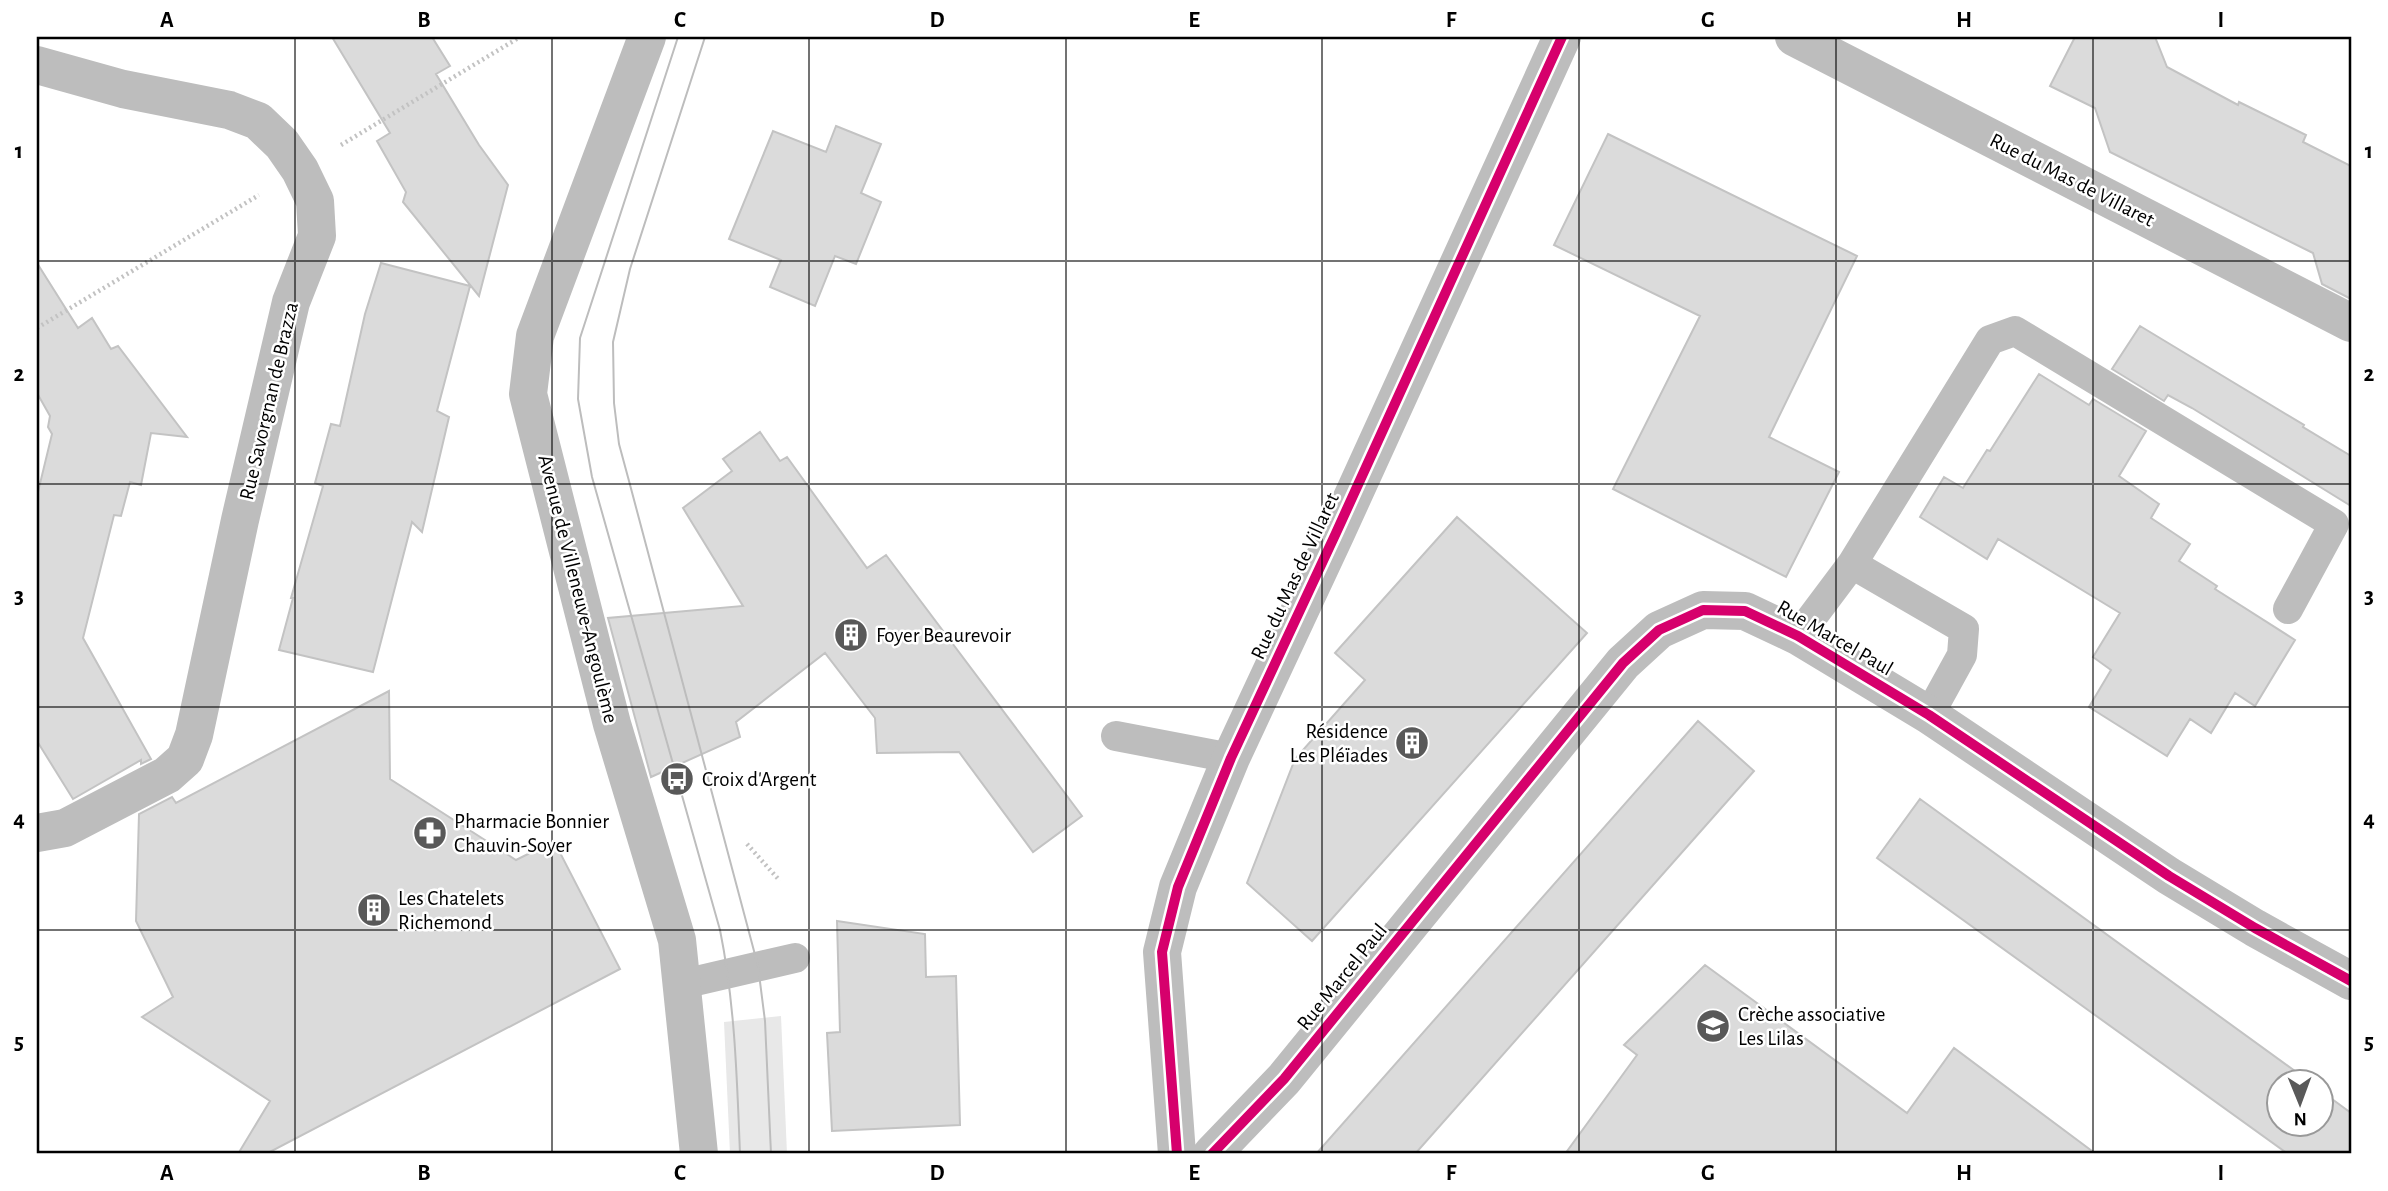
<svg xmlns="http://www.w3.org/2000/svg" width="2388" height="1191" font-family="'Alegreya Sans',sans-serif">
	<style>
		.green { fill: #e8e8e8 }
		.building { fill: #dbdbdb; stroke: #c3c3c3; stroke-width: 2 }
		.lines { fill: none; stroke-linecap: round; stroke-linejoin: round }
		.path { stroke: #c2c2c2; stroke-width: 4.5; stroke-dasharray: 2 3.5; stroke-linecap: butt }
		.lane { stroke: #bdbdbd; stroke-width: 30 }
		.street { stroke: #bdbdbd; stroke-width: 38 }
		.tram { stroke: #bdbdbd; stroke-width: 2 }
		.cycleway-casing { stroke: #fff; stroke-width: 15 }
		.cycleway { stroke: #d6006c; stroke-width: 10 }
		.grid { fill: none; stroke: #000; stroke-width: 2; stroke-opacity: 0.55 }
		.labels { text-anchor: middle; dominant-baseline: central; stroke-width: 5; stroke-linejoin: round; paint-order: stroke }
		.street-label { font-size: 21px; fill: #000; stroke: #fff }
		.poi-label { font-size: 21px; fill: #000; stroke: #fff; text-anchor: start }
		.neatline { fill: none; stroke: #000; stroke-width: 2.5 }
		.grid-label { font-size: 23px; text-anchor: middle; font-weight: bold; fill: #000 }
	</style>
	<rect width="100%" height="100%" fill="#fff"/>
	<!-- green -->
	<path class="green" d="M 781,1016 L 787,1154 L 730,1154 L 724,1022 Z"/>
	<!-- building -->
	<path class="building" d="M 332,37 L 432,37 L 450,66 L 436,74 L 479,145 L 508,185 L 479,296 L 403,202 L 406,192 L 377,141 L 390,133 Z
		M 2075,37 L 2155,37 L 2167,67 L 2238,105 L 2239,102 L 2306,135 L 2303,142 L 2351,166 L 2351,299 L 2322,284 L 2313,253 L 2110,152 L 2095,108 L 2050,86 Z
		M 836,126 L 881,144 L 861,193 L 881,202 L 856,264 L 835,256 L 815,306 L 770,287 L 781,260 L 729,239 L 773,131 L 826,152 Z
		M 1608,134 L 1857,256 L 1769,437 L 1839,472 L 1786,577 L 1613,489 L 1700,316 L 1554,245 Z
		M 37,263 L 78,328 L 92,318 L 111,349 L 118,346 L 187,437 L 151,433 L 141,485 L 130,482 L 121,516 L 114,515 L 83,638 L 151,759 L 141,764 L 141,760 L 73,799 L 37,741 L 37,496 L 52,434 L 48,427 L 50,416 L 37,393 Z
		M 381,263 L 470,286 L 437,411 L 449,417 L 422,532 L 412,522 L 373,672 L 279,650 L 293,598 L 291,598 L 323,486 L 315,483 L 331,424 L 340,426 L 365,314 Z
		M 2140,326 L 2304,425 L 2303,427 L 2351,456 L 2351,506 L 2192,408 L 2168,395 L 2164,401 L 2112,369 Z
		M 2039,374 L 2089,405 L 2093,399 L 2146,431 L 2119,476 L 2159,504 L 2151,518 L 2190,544 L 2179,561 L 2217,586 L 2215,589 L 2295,640 L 2255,706 L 2235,693 L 2211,733 L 2190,719 L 2167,756 L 2089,707 L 2111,670 L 2093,657 L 2120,613 L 1998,539 L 1987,559 L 1920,517 L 1944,477 L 1963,488 L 1987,450 L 1990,451 Z
		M 760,432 L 780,461 L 787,457 L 867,568 L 886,555 L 1082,816 L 1033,852 L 959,752 L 877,753 L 875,718 L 825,653 L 736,722 L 740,737 L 651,777 L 608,618 L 743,606 L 683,508 L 732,471 L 723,459 Z
		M 1457,517 L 1587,633 L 1312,941 L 1247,883 L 1295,759 L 1365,680 L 1335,653 Z
		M 389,691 L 390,779 L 516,860 L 554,841 L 620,969 L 266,1154 L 238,1154 L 270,1101 L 142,1017 L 173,997 L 136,921 L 139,814 L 172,797 L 176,803 Z
		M 1698,721 L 1754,771 L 1415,1154 L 1316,1154 Z
		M 1920,799 L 2310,1082 L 2279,1082 L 2279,1124 L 2321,1124 L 2321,1091 L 2351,1113 L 2351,1154 L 2288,1154 L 1877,858 Z
		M 837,921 L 925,934 L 926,977 L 956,976 L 960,1125 L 832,1131 L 827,1033 L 840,1032 Z
		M 1705,965 L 1907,1113 L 1954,1048 L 2096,1154 L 1565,1154 L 1637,1055 L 1624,1045 Z"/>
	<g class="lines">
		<!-- path -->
		<path class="path" d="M 341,145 L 520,37
			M 37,328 L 259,195
			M 747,844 L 780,881"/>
		<!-- lane -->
		<path class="lane" d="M 1852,564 L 1964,629 L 1962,655 L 1929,715
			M 1798,636 L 1852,564 L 1990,340 L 2015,331 L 2334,524 L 2288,609
			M 1116,736 L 1231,758
			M 683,984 L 795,958"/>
		<!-- street -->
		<path class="street" d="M 647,37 L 535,336 L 528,394 L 612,724 L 677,940 L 699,1154
			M 1794,37 L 2351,323
			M 37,65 L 123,89 L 229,110 L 258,121 L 282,144 L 300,170 L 315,201 L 317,236 L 291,302 L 240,520 L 194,735 L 185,759 L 167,775 L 65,828 L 37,833
			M 1177,1154 L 1162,952 L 1178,887 L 1231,758 L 1336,533 L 1562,37
			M 1212,1154 L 1284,1079 L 1623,663 L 1659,630 L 1703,610 L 1745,611 L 1798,636 L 1929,715 L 2169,876 L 2255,928 L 2351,981"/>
		<!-- tram -->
		<path class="tram" d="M 678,37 L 580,338 L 578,399 L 592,477 L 720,930 C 735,1004 737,1079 740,1154
			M 705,37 L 630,269 L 613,342 L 614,403 L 619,444 L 629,481 L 758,966 L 765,1021 L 771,1154"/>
		<!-- cycleway casing -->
		<g class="cycleway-casing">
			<path id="cycleway" d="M 1177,1154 L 1162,952 L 1178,887 L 1231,758 L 1336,533 L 1562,37
				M 1212,1154 L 1284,1079 L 1623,663 L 1659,630 L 1703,610 L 1745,611 L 1798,636 L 1929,715 L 2169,876 L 2255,928 L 2351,981"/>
		</g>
		<!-- cycleway -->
		<use href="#cycleway" class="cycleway"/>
	</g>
	<!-- grid -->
	<path class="grid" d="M 295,37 L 295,1154M 552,37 L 552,1154M 809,37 L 809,1154M 1066,37 L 1066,1154M 1322,37 L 1322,1154M 1579,37 L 1579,1154M 1836,37 L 1836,1154M 2093,37 L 2093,1154M 37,261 L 2351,261M 37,484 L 2351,484M 37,707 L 2351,707M 37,930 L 2351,930"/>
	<!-- icons -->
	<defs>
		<g id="building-disc" transform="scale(1.75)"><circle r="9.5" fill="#595959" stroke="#fff"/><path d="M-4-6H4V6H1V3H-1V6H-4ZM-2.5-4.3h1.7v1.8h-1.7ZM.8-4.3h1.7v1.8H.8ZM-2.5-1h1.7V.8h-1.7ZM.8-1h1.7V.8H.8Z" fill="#fff"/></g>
		<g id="bus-disc" transform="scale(1.75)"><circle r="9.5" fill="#595959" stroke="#fff"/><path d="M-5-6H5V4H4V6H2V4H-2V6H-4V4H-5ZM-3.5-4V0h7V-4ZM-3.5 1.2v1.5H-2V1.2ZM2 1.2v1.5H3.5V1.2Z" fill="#fff"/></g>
		<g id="pharmacy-disc" transform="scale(1.75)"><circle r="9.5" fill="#595959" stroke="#fff"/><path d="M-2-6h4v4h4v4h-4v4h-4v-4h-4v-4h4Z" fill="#fff"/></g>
		<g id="school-disc" transform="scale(1.75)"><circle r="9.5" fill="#595959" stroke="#fff"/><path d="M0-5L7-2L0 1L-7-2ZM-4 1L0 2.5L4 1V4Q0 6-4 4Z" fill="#fff"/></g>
	</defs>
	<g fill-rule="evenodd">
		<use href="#building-disc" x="851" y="635"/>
		<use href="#building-disc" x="1412" y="743"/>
		<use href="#bus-disc" x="677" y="779"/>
		<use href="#pharmacy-disc" x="430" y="833"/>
		<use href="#building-disc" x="374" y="910"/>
		<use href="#school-disc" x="1713" y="1026"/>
	</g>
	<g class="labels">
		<!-- street labels -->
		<g class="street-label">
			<text transform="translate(2072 180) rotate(27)">Rue du Mas de Villaret</text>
			<text transform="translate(269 401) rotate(-77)">Rue Savorgnan de Brazza</text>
			<text transform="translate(1295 576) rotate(-65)">Rue du Mas de Villaret</text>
			<text transform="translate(578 589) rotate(76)">Avenue de Villeneuve-Angoulème</text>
			<text transform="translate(1835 638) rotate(30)">Rue Marcel Paul</text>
			<text transform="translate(1342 977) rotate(-51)">Rue Marcel Paul</text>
		</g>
		<!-- poi labels -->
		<g class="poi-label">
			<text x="876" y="635">Foyer Beaurevoir</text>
			<text x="1388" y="731" text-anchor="end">Résidence<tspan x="1388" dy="24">Les Pléïades</tspan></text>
			<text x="702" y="779">Croix d'Argent</text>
			<text x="454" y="821">Pharmacie Bonnier<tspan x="454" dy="24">Chauvin-Soyer</tspan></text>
			<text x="398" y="898">Les Chatelets<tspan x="398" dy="24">Richemond</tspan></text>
			<text x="1738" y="1014">Crèche associative<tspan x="1738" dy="24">Les Lilas</tspan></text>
		</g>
	</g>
	<!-- border -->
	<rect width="2388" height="1191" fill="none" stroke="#ffffff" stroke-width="77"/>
	<!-- north arrow -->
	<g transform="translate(2300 1103) rotate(179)"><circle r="33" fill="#ffffff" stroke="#999999" stroke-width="2"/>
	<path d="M0-5L12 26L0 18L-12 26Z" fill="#595959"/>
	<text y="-10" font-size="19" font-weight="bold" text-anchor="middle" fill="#000000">N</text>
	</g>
	<rect x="38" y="38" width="2312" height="1114" class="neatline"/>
	<g class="grid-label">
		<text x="167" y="27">A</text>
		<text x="424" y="27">B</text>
		<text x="680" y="27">C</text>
		<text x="937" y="27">D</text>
		<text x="1194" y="27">E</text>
		<text x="1451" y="27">F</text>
		<text x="1708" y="27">G</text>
		<text x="1964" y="27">H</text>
		<text x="2221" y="27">I</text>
		<text x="19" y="158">1</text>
		<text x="2369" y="158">1</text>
		<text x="19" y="381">2</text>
		<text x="2369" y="381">2</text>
		<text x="19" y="603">3</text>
		<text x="2369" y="603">3</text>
		<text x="19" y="826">4</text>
		<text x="2369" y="826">4</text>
		<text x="19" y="1049">5</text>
		<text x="2369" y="1049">5</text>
		<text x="167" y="1180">A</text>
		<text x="424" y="1180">B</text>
		<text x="680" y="1180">C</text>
		<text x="937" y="1180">D</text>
		<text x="1194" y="1180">E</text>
		<text x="1451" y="1180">F</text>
		<text x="1708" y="1180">G</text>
		<text x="1964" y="1180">H</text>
		<text x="2221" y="1180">I</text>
	</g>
</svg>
